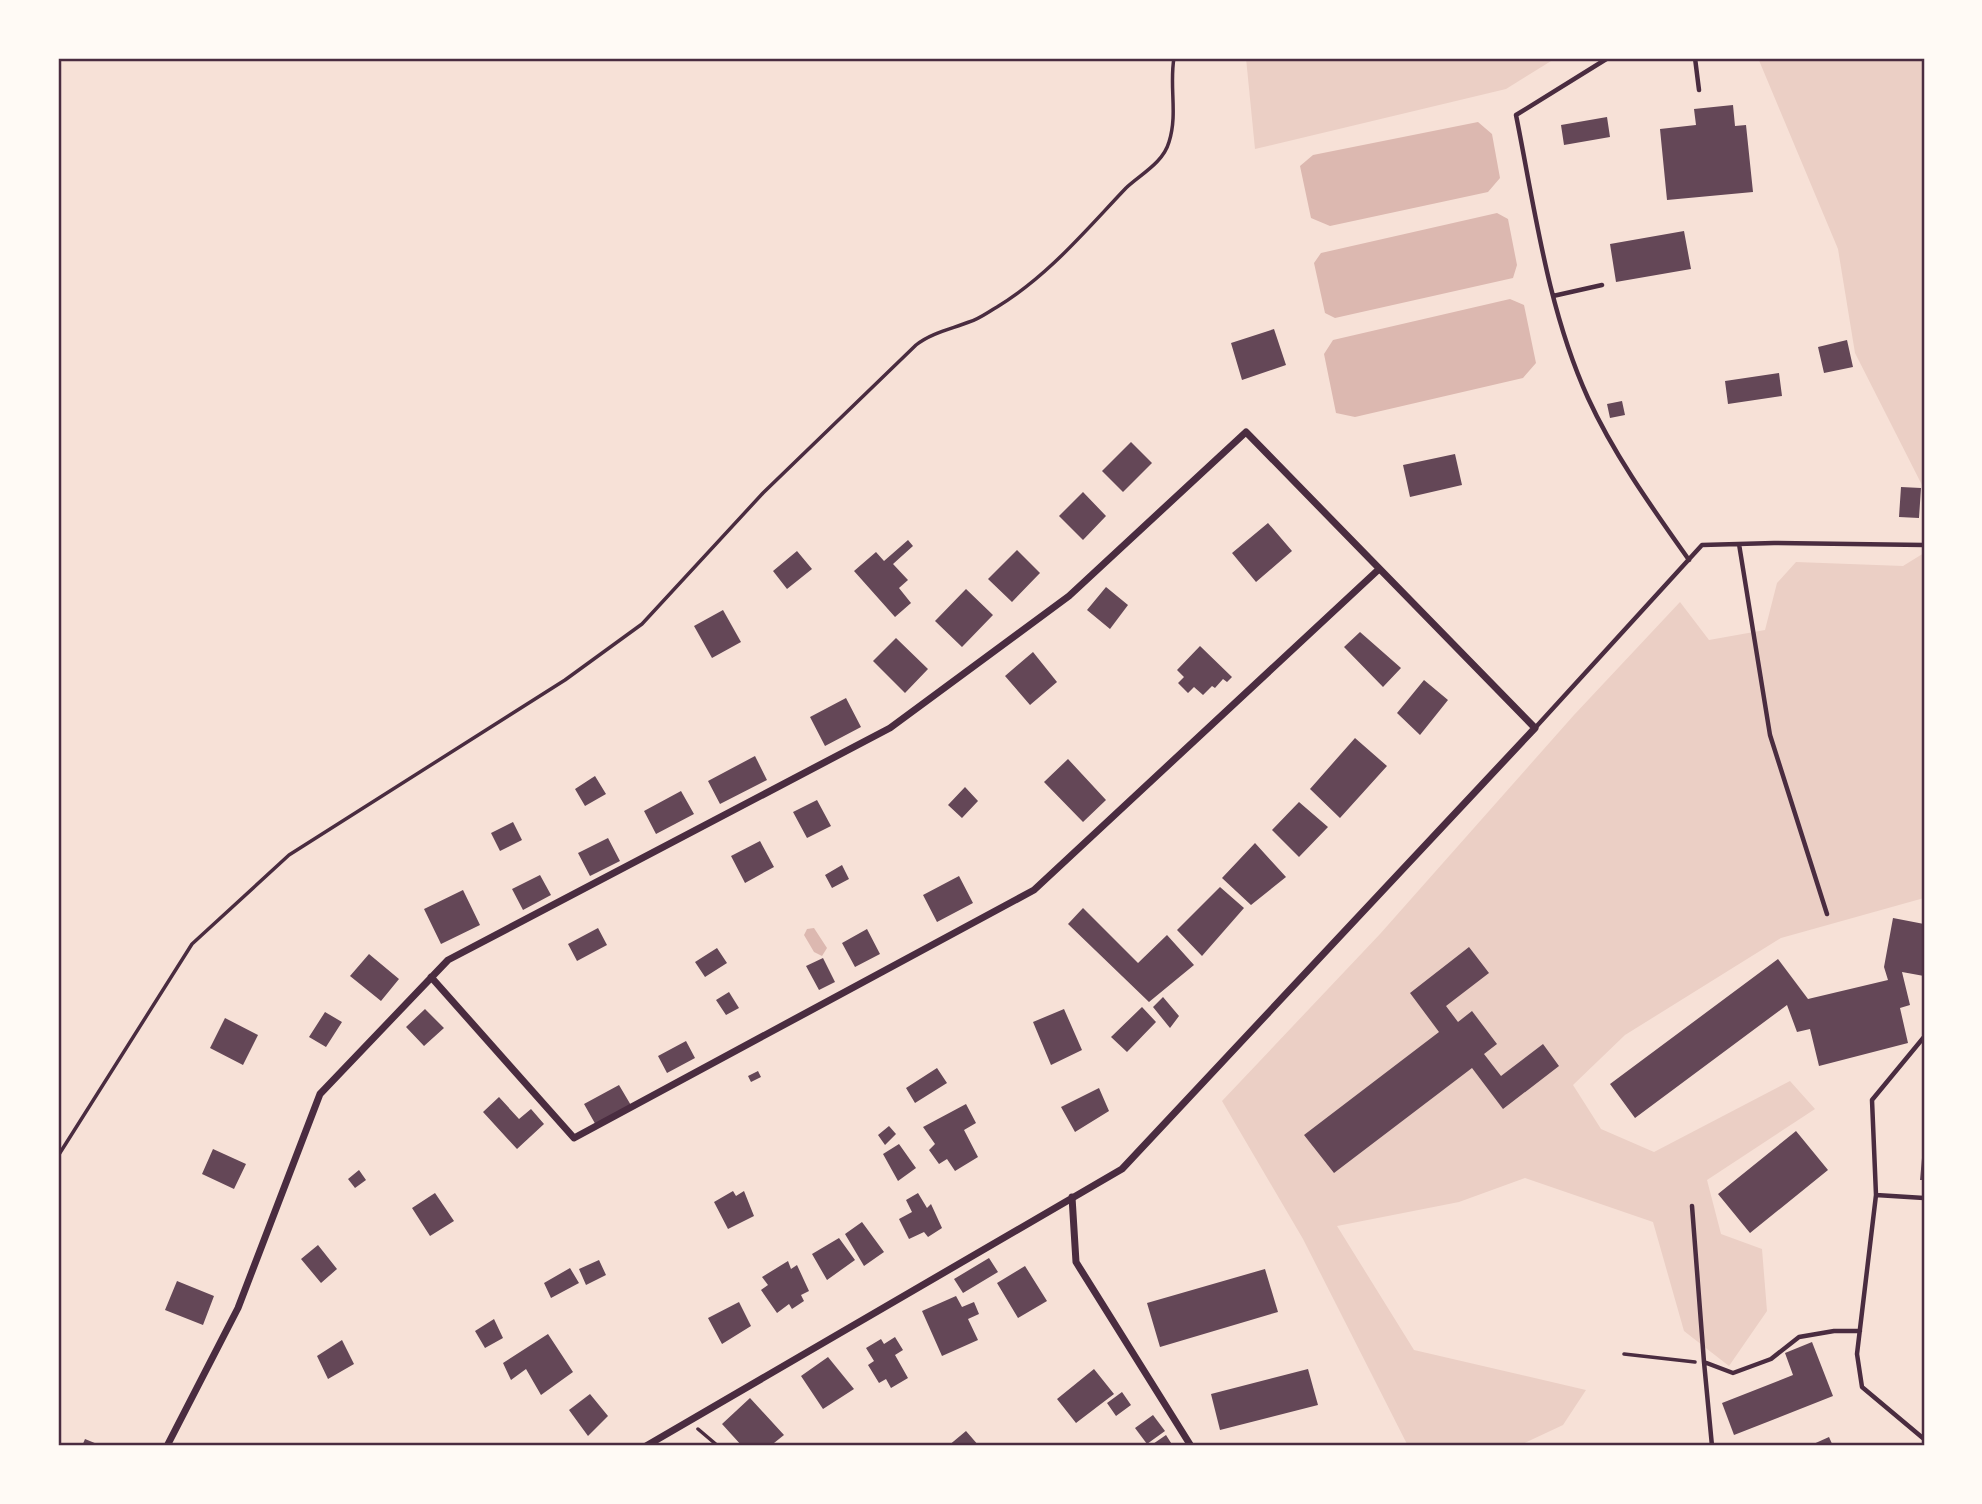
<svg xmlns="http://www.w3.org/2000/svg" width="1982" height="1504" font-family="'PT Sans Narrow',sans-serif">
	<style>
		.green { fill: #ebcfc5 }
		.water { fill: #dcb8b0 }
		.building { fill: #644757 }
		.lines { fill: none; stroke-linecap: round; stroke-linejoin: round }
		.path { stroke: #4a2c40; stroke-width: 3.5 }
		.service { stroke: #4a2c40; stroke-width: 4.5 }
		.minor { stroke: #4a2c40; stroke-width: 7 }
		.neatline { fill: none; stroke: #4a2c40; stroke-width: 2.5 }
	</style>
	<rect width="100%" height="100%" fill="#f7e1d7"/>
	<!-- green -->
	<path class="green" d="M 1246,58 L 1556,58 L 1506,89 L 1255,149 Z
		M 1758,58 L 1924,58 L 1924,489 L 1855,353 L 1838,249 Z
		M 1924,553 L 1924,898 L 1781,938 L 1625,1035 L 1573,1085 L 1601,1129 L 1654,1152 L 1790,1081 L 1815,1109 L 1707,1180 L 1721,1234 L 1762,1249 L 1767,1311 L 1729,1366 L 1684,1331 L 1653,1222 L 1525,1178 L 1459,1202 L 1337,1226 L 1414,1350 L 1586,1390 L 1563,1425 L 1518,1446 L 1408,1446 L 1303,1239 L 1222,1101 L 1380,934 L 1574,715 L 1680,602 L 1709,640 L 1765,630 L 1777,583 L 1796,562 L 1903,566 Z"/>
	<!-- water -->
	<path class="water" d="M 1478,122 L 1492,134 L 1500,178 L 1488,192 L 1330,226 L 1311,218 L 1300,166 L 1313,155 Z
		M 1497,213 L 1508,219 L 1517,265 L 1513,278 L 1335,318 L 1325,313 L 1314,263 L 1321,253 Z
		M 1510,299 L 1524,305 L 1536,363 L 1523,378 L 1355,417 L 1336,413 L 1324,354 L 1333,340 Z
		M 814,928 L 827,948 L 822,956 L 814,952 L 804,935 L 807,929 Z"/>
	<!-- building -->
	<path class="building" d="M 1733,105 L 1735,126 L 1746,125 L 1753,192 L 1667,200 L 1660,129 L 1696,125 L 1694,109 Z
		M 1607,117 L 1610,137 L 1564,145 L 1561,125 Z
		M 1684,231 L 1691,269 L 1616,282 L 1610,244 Z
		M 1274,329 L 1286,365 L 1242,380 L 1231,343 Z
		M 1847,340 L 1853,367 L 1824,373 L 1818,347 Z
		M 1779,373 L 1782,396 L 1728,404 L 1725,381 Z
		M 1622,401 L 1625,415 L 1610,418 L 1607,404 Z
		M 1131,442 L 1152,463 L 1123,492 L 1102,471 Z
		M 1455,454 L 1462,485 L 1410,497 L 1403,465 Z
		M 1901,487 L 1921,488 L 1919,518 L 1899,517 Z
		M 1083,492 L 1106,516 L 1083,540 L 1059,516 Z
		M 1268,523 L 1292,551 L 1256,582 L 1232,553 Z
		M 908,540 L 913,546 L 893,564 L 908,580 L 899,588 L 911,603 L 895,617 L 854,571 L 876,552 L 884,561 Z
		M 1017,550 L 1040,573 L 1012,602 L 988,579 Z
		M 797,551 L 812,569 L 787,589 L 773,571 Z
		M 1106,587 L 1128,605 L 1110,629 L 1087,610 Z
		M 966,589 L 993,615 L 962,647 L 935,621 Z
		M 723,610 L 741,642 L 712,658 L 694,626 Z
		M 1360,632 L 1401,668 L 1383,687 L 1344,647 Z
		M 896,638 L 928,669 L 905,693 L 873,661 Z
		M 1200,646 L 1232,677 L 1227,682 L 1223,679 L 1215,688 L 1212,686 L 1203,695 L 1194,687 L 1188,693 L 1178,683 L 1184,677 L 1177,670 Z
		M 1033,652 L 1057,682 L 1030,705 L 1005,676 Z
		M 1424,680 L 1448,700 L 1420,735 L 1397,713 Z
		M 846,698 L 861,727 L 825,746 L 810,717 Z
		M 1355,738 L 1387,766 L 1340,818 L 1310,789 Z
		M 755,756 L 767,780 L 720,804 L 708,781 Z
		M 1068,759 L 1106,800 L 1083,822 L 1044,782 Z
		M 595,776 L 606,794 L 585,806 L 575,789 Z
		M 965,787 L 978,801 L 962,818 L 948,805 Z
		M 681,791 L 694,814 L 656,834 L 644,811 Z
		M 817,800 L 831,826 L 807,838 L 793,812 Z
		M 1299,802 L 1328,827 L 1299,857 L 1272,830 Z
		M 513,822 L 522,840 L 500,851 L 491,833 Z
		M 608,838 L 620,861 L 590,876 L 578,853 Z
		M 760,841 L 774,867 L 745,883 L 731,856 Z
		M 1255,843 L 1286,877 L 1251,905 L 1222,878 Z
		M 842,865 L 849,879 L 832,888 L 825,875 Z
		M 540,875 L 551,895 L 523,910 L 512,889 Z
		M 959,876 L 973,903 L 937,922 L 923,895 Z
		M 1220,887 L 1244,908 L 1202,956 L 1177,930 Z
		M 463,890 L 480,925 L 441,944 L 424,909 Z
		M 1083,908 L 1138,963 L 1167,935 L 1194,965 L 1149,1002 L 1068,924 Z
		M 1893,918 L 1924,924 L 1924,976 L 1902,972 L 1910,1005 L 1900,1008 L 1908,1043 L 1819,1066 L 1810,1029 L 1797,1032 L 1787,1005 L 1635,1118 L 1610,1084 L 1778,959 L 1808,999 L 1888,980 L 1884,967 Z
		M 598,928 L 607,945 L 577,961 L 568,944 Z
		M 867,929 L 880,954 L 855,967 L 842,943 Z
		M 1469,947 L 1489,973 L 1446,1006 L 1458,1022 L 1472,1011 L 1497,1044 L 1484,1054 L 1501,1076 L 1543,1044 L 1559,1066 L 1503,1109 L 1472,1068 L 1334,1173 L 1304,1135 L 1439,1032 L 1410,993 Z
		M 717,948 L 727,963 L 705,977 L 695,962 Z
		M 369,954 L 399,979 L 381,1001 L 350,976 Z
		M 823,958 L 835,982 L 819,990 L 806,966 Z
		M 729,992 L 739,1008 L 726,1015 L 716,1000 Z
		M 1163,997 L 1179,1016 L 1170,1028 L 1153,1007 Z
		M 1142,1007 L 1156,1022 L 1127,1052 L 1111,1037 Z
		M 425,1009 L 444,1028 L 424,1046 L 406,1027 Z
		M 1064,1009 L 1082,1050 L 1051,1065 L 1033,1022 Z
		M 325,1012 L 342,1022 L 326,1047 L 309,1037 Z
		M 225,1018 L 258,1035 L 243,1065 L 210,1048 Z
		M 686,1041 L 695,1058 L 667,1073 L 658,1056 Z
		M 937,1068 L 947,1083 L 915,1103 L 906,1088 Z
		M 758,1071 L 761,1077 L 751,1082 L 748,1076 Z
		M 619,1085 L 632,1107 L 597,1127 L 584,1104 Z
		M 1099,1088 L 1109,1111 L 1075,1132 L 1061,1107 Z
		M 499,1097 L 519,1119 L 531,1109 L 544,1124 L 517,1149 L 483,1112 Z
		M 966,1104 L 976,1123 L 964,1130 L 978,1157 L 955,1171 L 947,1159 L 939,1164 L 929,1150 L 935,1144 L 923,1127 Z
		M 889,1126 L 896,1134 L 885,1145 L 878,1135 Z
		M 1796,1131 L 1828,1170 L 1750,1233 L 1718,1194 Z
		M 899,1144 L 916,1168 L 898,1181 L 883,1154 Z
		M 213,1149 L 246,1164 L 234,1189 L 202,1174 Z
		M 1922,1158 L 1924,1158 L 1924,1180 L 1920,1180 Z
		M 359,1170 L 366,1180 L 355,1188 L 348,1179 Z
		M 733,1191 L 736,1196 L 744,1191 L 754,1216 L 728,1229 L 714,1202 Z
		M 435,1193 L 454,1221 L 430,1236 L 412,1208 Z
		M 918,1193 L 927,1208 L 931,1204 L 942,1228 L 928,1237 L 924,1232 L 909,1239 L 899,1219 L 912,1212 L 906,1200 Z
		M 862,1222 L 884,1252 L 864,1266 L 845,1234 Z
		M 839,1238 L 855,1260 L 827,1280 L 812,1254 Z
		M 318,1245 L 337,1269 L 321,1283 L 301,1259 Z
		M 989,1258 L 998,1272 L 963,1293 L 954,1279 Z
		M 599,1260 L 606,1275 L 586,1285 L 579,1269 Z
		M 788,1261 L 791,1269 L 797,1265 L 809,1291 L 801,1295 L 804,1301 L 792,1309 L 789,1304 L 777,1313 L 761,1290 L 768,1285 L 762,1277 Z
		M 1025,1266 L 1047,1301 L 1018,1318 L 997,1283 Z
		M 570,1268 L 579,1283 L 551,1298 L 544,1283 Z
		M 1265,1269 L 1278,1312 L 1160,1347 L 1147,1303 Z
		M 177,1281 L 214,1296 L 203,1325 L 165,1310 Z
		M 956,1296 L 962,1307 L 974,1302 L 979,1314 L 968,1319 L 978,1340 L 942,1356 L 922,1311 Z
		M 739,1302 L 751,1326 L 722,1344 L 708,1318 Z
		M 494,1319 L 503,1338 L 485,1348 L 475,1331 Z
		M 548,1334 L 573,1372 L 541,1395 L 526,1369 L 511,1380 L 503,1363 Z
		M 895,1337 L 903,1350 L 895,1355 L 908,1378 L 891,1388 L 886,1379 L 879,1383 L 868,1365 L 874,1361 L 866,1348 L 881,1339 L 884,1344 Z
		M 342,1340 L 354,1364 L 328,1379 L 317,1356 Z
		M 1812,1342 L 1833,1396 L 1734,1435 L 1722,1403 L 1793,1375 L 1785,1353 Z
		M 828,1357 L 854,1389 L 823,1409 L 801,1376 Z
		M 1094,1369 L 1114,1394 L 1076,1423 L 1057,1399 Z
		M 1308,1369 L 1318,1405 L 1220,1430 L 1211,1394 Z
		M 1122,1392 L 1131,1405 L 1116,1416 L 1107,1403 Z
		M 590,1394 L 608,1416 L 588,1436 L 569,1410 Z
		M 750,1398 L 784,1435 L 774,1443 L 777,1446 L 742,1446 L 722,1424 Z
		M 1153,1415 L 1165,1431 L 1147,1444 L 1135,1428 Z
		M 966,1431 L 979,1446 L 948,1446 Z
		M 1166,1435 L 1173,1446 L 1150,1446 Z
		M 1829,1437 L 1833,1446 L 1809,1446 Z
		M 85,1439 L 102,1446 L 82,1446 Z"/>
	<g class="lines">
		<!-- path -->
		<path class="path" d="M 58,1156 L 192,944 L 289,855 L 565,680 L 642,624 L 763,493 L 916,345 C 931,333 951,329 969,322 C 979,319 988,312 997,307 C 1048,276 1085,231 1126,188 C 1141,174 1163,163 1169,142 C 1178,114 1169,86 1174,58
			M 1624,1354 L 1695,1362
			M 698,1429 L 718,1446"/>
		<!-- service -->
		<path class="service" d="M 1608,58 L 1516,115 C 1535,210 1548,310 1588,398 C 1614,455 1653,509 1689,560
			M 1695,58 L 1699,90
			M 1553,296 L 1602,285
			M 1739,544 L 1770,735 L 1827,914
			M 1535,728 L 1702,545 L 1774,543 L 1924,545
			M 1924,1037 L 1872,1100 L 1876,1195 L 1857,1354 L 1862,1387 L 1924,1439
			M 1876,1195 L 1924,1198
			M 1692,1206 L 1704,1362
			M 1712,1446 L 1704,1362 L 1733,1373 L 1771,1359 L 1799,1337 L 1834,1331 L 1860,1331"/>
		<!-- minor -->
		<path class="minor" d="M 431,977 L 574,1138 L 1034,890 L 1378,570
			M 1072,1197 L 1076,1262 L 1191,1446
			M 167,1446 L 238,1308 L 320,1094 L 448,960 L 890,728 L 1069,596 L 1246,432 L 1535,728 L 1122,1169 L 646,1446"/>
	</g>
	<!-- border -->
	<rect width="1982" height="1504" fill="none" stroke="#fffaf5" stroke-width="119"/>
	<rect x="60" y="60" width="1863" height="1384" class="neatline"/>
</svg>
